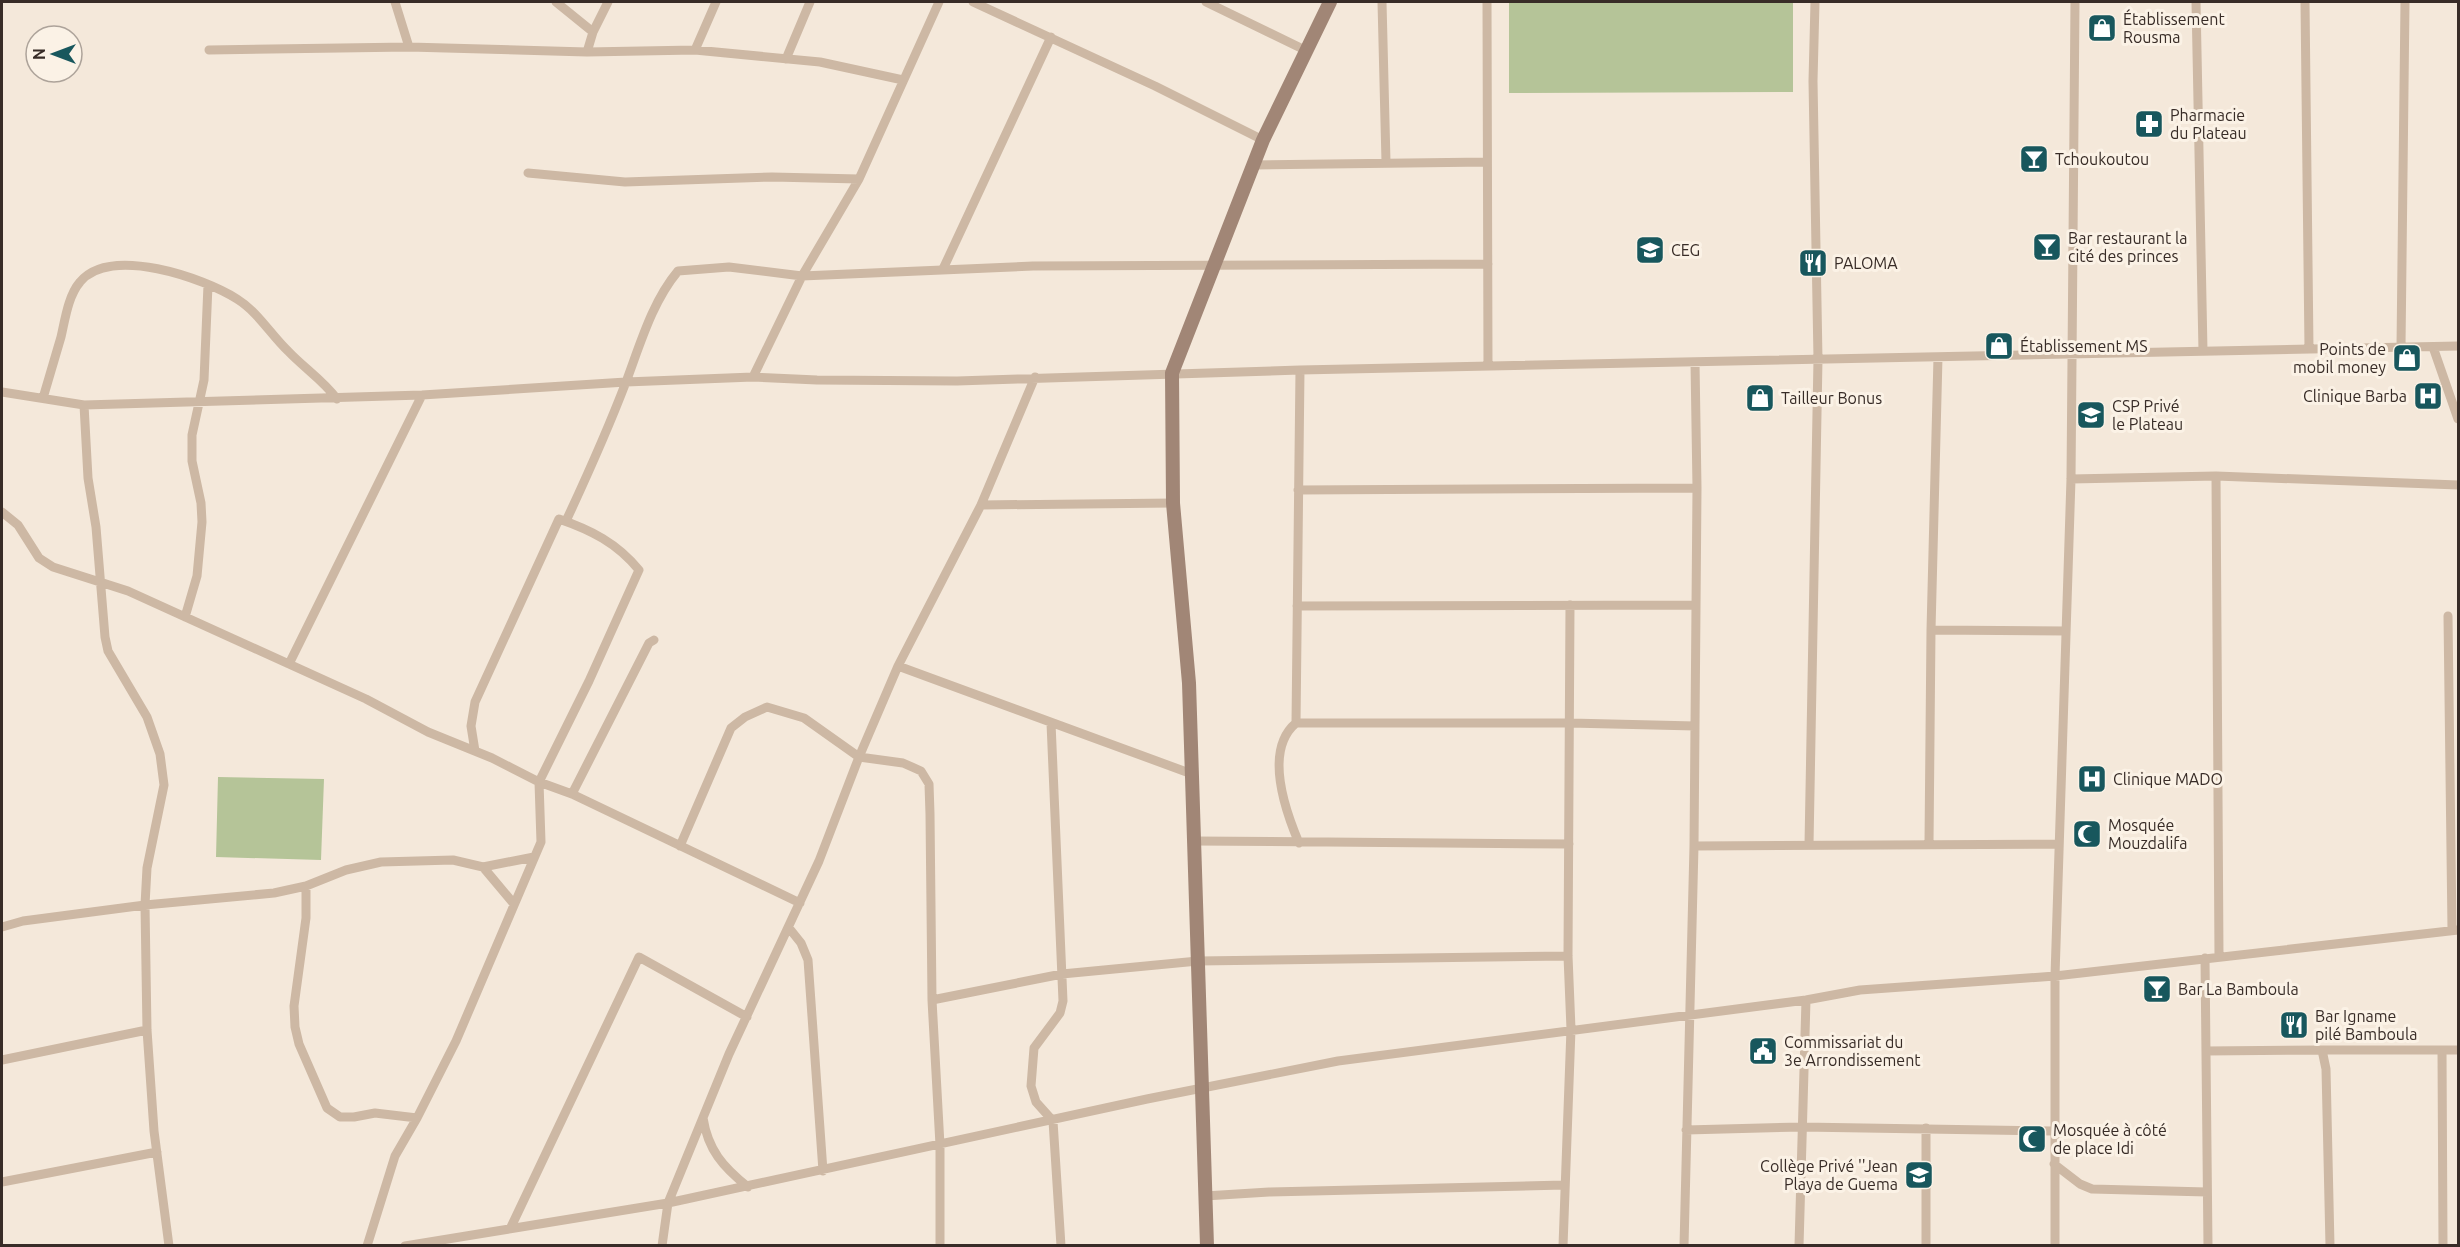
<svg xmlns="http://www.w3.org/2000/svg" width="2460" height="1247" font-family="Ubuntu,sans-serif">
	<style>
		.green { fill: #b5c498 }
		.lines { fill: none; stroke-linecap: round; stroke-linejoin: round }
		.street { stroke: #cdb8a4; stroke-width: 9 }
		.secondary { stroke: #a18676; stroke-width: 14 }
		.labels { text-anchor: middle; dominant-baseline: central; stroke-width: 6; stroke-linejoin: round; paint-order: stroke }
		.poi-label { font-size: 16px; fill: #382c27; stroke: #fbf2e6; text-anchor: start }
	</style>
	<rect width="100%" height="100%" fill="#f4e8da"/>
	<!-- green -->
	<path class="green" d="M 1509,2 L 1793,2 L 1793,92 L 1509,93 Z
		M 218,777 L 324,779 L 321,860 L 216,857 Z"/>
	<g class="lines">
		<!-- street -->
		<path class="street" d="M 395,2 L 409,47
			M 556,2 L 593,32
			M 939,2 L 859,179 L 802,276 L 753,377 L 817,380 L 957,381 L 1300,370 L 2458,346
			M 973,2 L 1155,86 L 1263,140
			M 1206,2 L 1307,51
			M 1382,2 L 1386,162
			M 1487,2 L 1488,366
			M 2196,2 L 2203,351
			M 2305,2 L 2309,349
			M 209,50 L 409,47 L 587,52 L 695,50 L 820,62 L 903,80
			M 695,50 L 716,2
			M 587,52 L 593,32 L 608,2
			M 786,59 L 810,2
			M 1254,165 L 1487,162
			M 528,173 L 625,182 L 772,177 L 859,179
			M 943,269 L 1051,37
			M 2401,347 L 2405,2
			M 2433,347 L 2458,419
			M 2,392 L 84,405 L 422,395 L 626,382 L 753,377
			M 43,398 C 49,378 55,358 61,337 C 65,320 68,296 80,282 C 110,245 204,278 237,299 C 258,312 271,335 288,351 C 304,368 323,380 337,399
			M 84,405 L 88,478 L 96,527 L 105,637 L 108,651 L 147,717 L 160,754 L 164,785 L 147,868 L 145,905 L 147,1030 L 154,1131 L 169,1246
			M 2216,476 L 2219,956
			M 2071,479 L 2216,476 L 2458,485
			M 1298,490 L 1697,488
			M 981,505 L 1173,503
			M 2,512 L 18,525 L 39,558 L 53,567 L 128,591 L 366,699 L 428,732 L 492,758 L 539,782 L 572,794 L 800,903
			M 566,521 C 587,476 608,429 626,382 C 640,345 652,302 678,271 L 729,267 L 802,276 L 1033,266 L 1488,264
			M 1297,606 L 1696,605
			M 2448,616 L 2452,930
			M 185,617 L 197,576 L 202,522 L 201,503 L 192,461 L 192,435 L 204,380 L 208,285
			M 1931,630 L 2066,631
			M 289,664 L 422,395
			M 898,666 L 1192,774
			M 1051,723 L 1063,1001 L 1060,1013 L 1034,1048 L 1031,1086 L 1036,1102 L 1053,1121 L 1061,1246
			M 1296,723 L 1300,370
			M 572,794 L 649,643 L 654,640
			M 1194,841 L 1569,844
			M 1299,843 C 1285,810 1264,750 1296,723 L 1570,723 L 1695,726
			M 1929,843 L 1931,630 L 1938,357
			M 1809,845 L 1818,359 L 1813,81 L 1815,2
			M 680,846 L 731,728 L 745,717 L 767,707 L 804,718 L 859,757 L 903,763 L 921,771 L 929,784 L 930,814 L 932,1000 L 940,1145 L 940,1246
			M 1694,846 L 2059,844
			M 483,867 L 514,904
			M 306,886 L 306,918 L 294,1006 L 295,1027 L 299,1044 L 327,1108 L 340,1117 L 354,1117 L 375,1113 L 417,1118
			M 2,927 L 23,921 L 145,905 L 274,893 L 306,886 L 346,870 L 381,862 L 453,860 L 483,867 L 534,857
			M 789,928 L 801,943 L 808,960 L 823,1171
			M 2205,958 L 2208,1246
			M 932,1000 L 1062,974 L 1198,961 L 1568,956
			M 2322,1050 L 2458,1050
			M 2442,1050 L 2443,1246
			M 2206,1051 L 2322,1050 L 2326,1069 L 2330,1246
			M 2,1060 L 147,1030
			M 703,1118 C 708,1150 723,1167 748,1187
			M 1926,1128 L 1926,1246
			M 1686,1130 L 1802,1127 L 2053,1131
			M 2054,1164 L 2080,1184 L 2092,1189 L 2207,1192
			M 2,1182 L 157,1152
			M 1205,1196 L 1269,1192 L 1564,1185
			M 511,1227 L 639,957 L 747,1017
			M 367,1246 L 395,1156 L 417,1118 L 456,1041 L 541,842 L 539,782 L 589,681 L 639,570 C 617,543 591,530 559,519 L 475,702 L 471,726 L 475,751
			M 405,1246 L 668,1203 L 1147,1099 L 1338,1061 L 1806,1000 L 1860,990 L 2055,976 L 2458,930
			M 662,1246 L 668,1203 L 729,1054 L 819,861 L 859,757 L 898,666 L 981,505 L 1035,377
			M 1563,1246 L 1571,1029 L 1568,956 L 1570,605
			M 1684,1246 L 1694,846 L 1697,488 L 1695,362
			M 1799,1246 L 1806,1000
			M 2055,1246 L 2055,976 L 2071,479 L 2075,2"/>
		<!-- secondary -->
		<path class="secondary" d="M 1207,1246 L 1189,683 L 1173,503 L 1172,373 L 1263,140 L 1330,2"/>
	</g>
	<!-- icons -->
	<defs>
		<g id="shop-square" transform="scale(1.5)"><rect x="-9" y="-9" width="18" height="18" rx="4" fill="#18575d" stroke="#fbf2e6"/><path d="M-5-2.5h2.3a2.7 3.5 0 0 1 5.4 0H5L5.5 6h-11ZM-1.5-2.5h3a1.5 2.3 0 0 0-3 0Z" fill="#fff"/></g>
		<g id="pharmacy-square" transform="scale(1.5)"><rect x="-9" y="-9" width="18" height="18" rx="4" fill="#18575d" stroke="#fbf2e6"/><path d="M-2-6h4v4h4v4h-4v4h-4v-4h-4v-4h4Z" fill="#fff"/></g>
		<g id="bar-square" transform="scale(1.5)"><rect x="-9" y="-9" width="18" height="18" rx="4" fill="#18575d" stroke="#fbf2e6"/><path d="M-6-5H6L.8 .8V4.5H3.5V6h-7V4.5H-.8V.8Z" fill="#fff"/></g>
		<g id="school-square" transform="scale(1.5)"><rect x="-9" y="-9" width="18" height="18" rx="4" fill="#18575d" stroke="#fbf2e6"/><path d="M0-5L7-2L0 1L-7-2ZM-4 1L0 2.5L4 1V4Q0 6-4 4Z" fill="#fff"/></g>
		<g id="restaurant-square" transform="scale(1.5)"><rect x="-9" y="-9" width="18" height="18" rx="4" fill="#18575d" stroke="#fbf2e6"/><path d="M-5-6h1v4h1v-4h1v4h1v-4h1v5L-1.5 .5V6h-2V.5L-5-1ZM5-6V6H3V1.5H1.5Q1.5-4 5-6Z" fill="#fff"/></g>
		<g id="hospital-square" transform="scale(1.5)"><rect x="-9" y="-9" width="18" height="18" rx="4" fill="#18575d" stroke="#fbf2e6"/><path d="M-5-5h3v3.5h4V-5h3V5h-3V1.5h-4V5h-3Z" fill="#fff"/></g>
		<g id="mosque-square" transform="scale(1.5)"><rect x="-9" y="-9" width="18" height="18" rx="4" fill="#18575d" stroke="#fbf2e6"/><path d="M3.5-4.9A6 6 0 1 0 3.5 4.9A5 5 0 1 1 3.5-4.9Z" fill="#fff"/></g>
		<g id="civic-square" transform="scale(1.5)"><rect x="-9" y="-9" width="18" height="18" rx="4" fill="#18575d" stroke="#fbf2e6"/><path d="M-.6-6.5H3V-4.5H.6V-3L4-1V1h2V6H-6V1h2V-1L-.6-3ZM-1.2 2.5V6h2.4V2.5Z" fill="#fff"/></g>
	</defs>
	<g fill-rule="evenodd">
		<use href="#shop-square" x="2102" y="28"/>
		<use href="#pharmacy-square" x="2149" y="124"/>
		<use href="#bar-square" x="2034" y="159"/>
		<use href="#bar-square" x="2047" y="247"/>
		<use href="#school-square" x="1650" y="250"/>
		<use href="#restaurant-square" x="1813" y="263"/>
		<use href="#shop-square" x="1999" y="346"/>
		<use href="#shop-square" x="2407" y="358"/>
		<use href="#hospital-square" x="2428" y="396"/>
		<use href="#shop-square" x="1760" y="398"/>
		<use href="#school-square" x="2091" y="415"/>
		<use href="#hospital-square" x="2092" y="779"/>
		<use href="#mosque-square" x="2087" y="834"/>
		<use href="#bar-square" x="2157" y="989"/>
		<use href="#restaurant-square" x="2294" y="1025"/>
		<use href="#civic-square" x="1763" y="1051"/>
		<use href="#mosque-square" x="2032" y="1139"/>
		<use href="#school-square" x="1919" y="1175"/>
	</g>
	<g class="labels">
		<!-- poi labels -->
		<g class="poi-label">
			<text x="2123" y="19">Établissement<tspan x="2123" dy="18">Rousma</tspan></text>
			<text x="2170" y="115">Pharmacie<tspan x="2170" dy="18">du Plateau</tspan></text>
			<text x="2055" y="159">Tchoukoutou</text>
			<text x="2068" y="238">Bar restaurant la<tspan x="2068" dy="18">cité des princes</tspan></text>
			<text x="1671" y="250">CEG</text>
			<text x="1834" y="263">PALOMA</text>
			<text x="2020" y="346">Établissement MS</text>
			<text x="2386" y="349" text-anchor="end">Points de<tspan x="2386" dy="18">mobil money</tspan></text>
			<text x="2407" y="396" text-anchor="end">Clinique Barba</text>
			<text x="1781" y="398">Tailleur Bonus</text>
			<text x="2112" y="406">CSP Privé<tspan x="2112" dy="18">le Plateau</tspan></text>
			<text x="2113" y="779">Clinique MADO</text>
			<text x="2108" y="825">Mosquée<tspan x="2108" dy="18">Mouzdalifa</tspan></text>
			<text x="2178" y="989">Bar La Bamboula</text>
			<text x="2315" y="1016">Bar Igname<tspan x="2315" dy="18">pilé Bamboula</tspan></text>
			<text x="1784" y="1042">Commissariat du<tspan x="1784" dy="18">3e Arrondissement</tspan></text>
			<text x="2053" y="1130">Mosquée à côté<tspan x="2053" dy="18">de place Idi</tspan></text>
			<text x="1898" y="1166" text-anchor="end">Collège Privé ''Jean<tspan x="1898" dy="18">Playa de Guema</tspan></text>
		</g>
	</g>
	<!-- border -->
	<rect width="2460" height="1247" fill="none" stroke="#382c27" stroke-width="6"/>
	<!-- north arrow -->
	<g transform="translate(54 54) rotate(270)"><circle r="28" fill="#fbf2e6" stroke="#ada39a" stroke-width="1.5"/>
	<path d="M0-4.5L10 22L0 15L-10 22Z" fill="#18575d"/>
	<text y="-9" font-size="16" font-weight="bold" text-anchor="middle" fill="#382c27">N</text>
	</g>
</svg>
